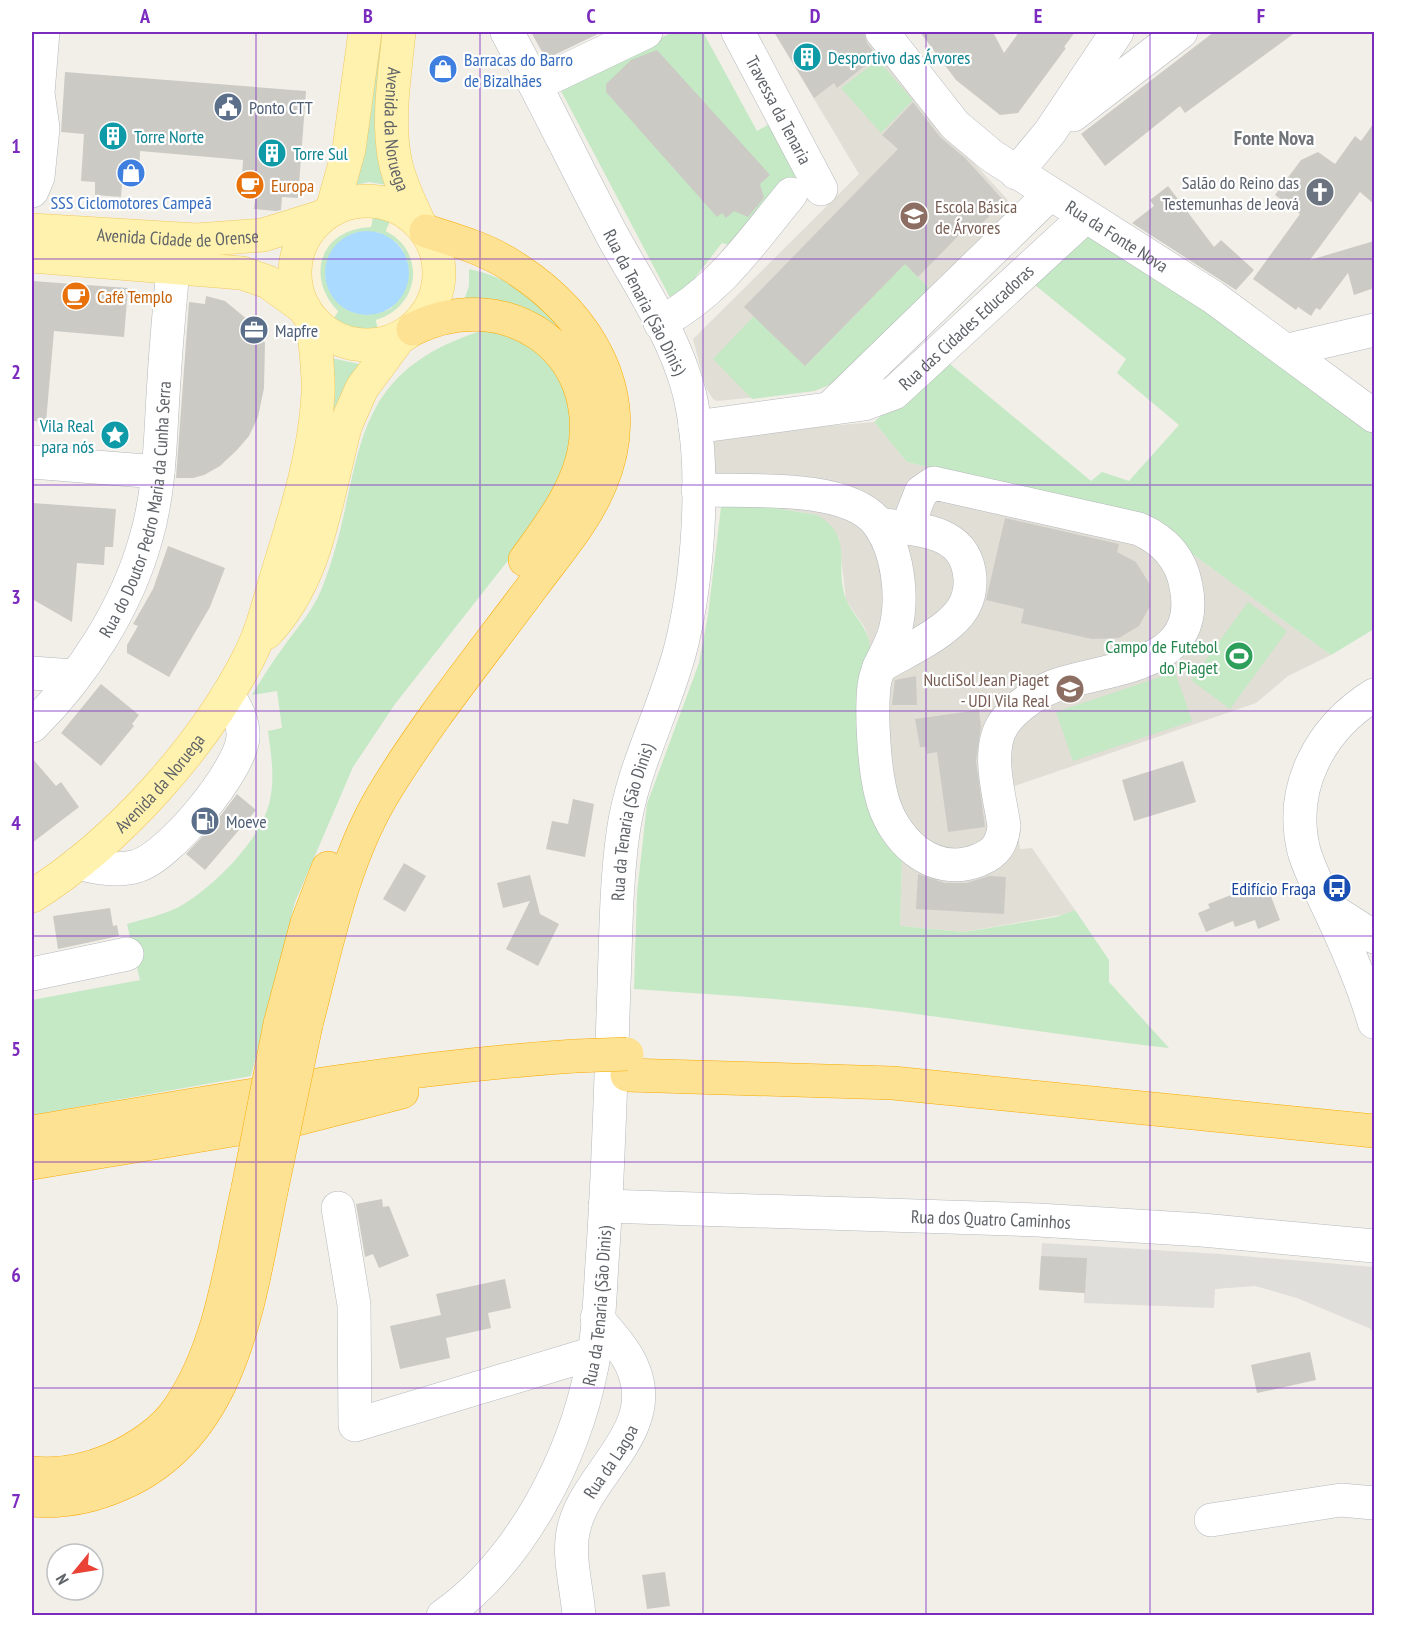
<svg xmlns="http://www.w3.org/2000/svg" width="1406" height="1647" font-family="'PT Sans Narrow',sans-serif">
	<style>
		.industrial { fill: #e0deda }
		.education { fill: #e1ded6 }
		.green { fill: #c5e8c5; fill-rule: evenodd }
		.sand { fill: #fbf3d9 }
		.water { fill: #aadaff }
		.building { fill: #cccac5 }
		.lines { fill: none; stroke-linecap: round; stroke-linejoin: round }
		.minor-casing { stroke: #b5b8bc; stroke-width: 34 }
		.major-casing { stroke: #f2c960; stroke-width: 34 }
		.highway-casing { stroke: #f9ab00; stroke-width: 34 }
		.minor { stroke: #fff; stroke-width: 33 }
		.major { stroke: #fff2af; stroke-width: 33 }
		.highway { stroke: #fde293; stroke-width: 33 }
		.highway-bridge-casing { stroke: #f9ab00; stroke-width: 34; stroke-linecap: butt }
		.highway-bridge { stroke: #fde293; stroke-width: 33 }
		.grid { fill: none; stroke: #7b2cbf; stroke-width: 1.5; stroke-opacity: 0.55 }
		.labels { text-anchor: middle; dominant-baseline: central; stroke-width: 4.5; stroke-linejoin: round; paint-order: stroke }
		.culture-label { font-size: 18px; fill: #0d838f; stroke: #fff; text-anchor: start }
		.shop-label { font-size: 18px; fill: #366cbe; stroke: #fff; text-anchor: start }
		.service-label { font-size: 18px; fill: #4e5e75; stroke: #fff; text-anchor: start }
		.street-label { font-size: 18px; fill: #5f6368; stroke: #fff }
		.worship-label { font-size: 18px; fill: #5b616d; stroke: #fff; text-anchor: end }
		.food-label { font-size: 18px; fill: #c56008; stroke: #fff; text-anchor: start }
		.education-label { font-size: 18px; fill: #785e54; stroke: #fff; text-anchor: start }
		.leisure-label { font-size: 18px; fill: #27864d; stroke: #fff; text-anchor: end }
		.transit-label { font-size: 18px; fill: #164399; stroke: #fff; text-anchor: end }
		.neighbourhood-label { font-size: 20px; font-weight: bold; fill: #70757a; stroke: #fff }
		.neatline { fill: none; stroke: #7b2cbf; stroke-width: 2 }
		.grid-label { font-size: 20px; text-anchor: middle; font-weight: bold; fill: #7b2cbf }
	</style>
	<rect width="100%" height="100%" fill="#f1efe8"/>
	<!-- industrial -->
	<path class="industrial" d="M 1042,1243 L 1220,1254 L 1374,1267 L 1374,1339 L 1371,1329 L 1297,1298 L 1255,1286 L 1215,1289 L 1214,1308 L 1084,1303 L 1084,1293 L 1039,1290 Z"/>
	<!-- education -->
	<path class="education" d="M 774,32 L 866,32 L 928,113 L 1007,199 L 1012,211 L 829,385 L 814,391 L 717,401 L 713,399 L 706,388 L 693,339 L 859,174 Z
		M 874,422 L 907,462 L 1144,519 L 1331,655 L 1288,676 L 1256,703 L 1012,787 L 1020,849 L 1032,848 L 1075,910 L 1066,914 L 964,932 L 900,926 L 902,856 L 873,804 L 869,640 L 865,628 L 846,600 L 839,538 L 817,515 L 722,499 L 711,477 L 708,437 Z"/>
	<!-- green -->
	<path class="green" d="M 382,32 L 385,32 L 387,185 L 369,182 L 355,185 Z
		M 673,32 L 703,32 L 757,131 L 773,122 L 800,171 L 733,246 L 722,243 L 674,305 L 559,87 Z
		M 878,60 L 913,100 L 881,133 L 841,88 Z
		M 373,216 L 390,221 L 386,231 C 427,252 420,307 376,320 L 378,330 C 363,333 344,330 333,319 L 338,311 C 304,276 321,229 371,227 ZM 377,232 L 396,242 L 403,250 L 392,308 C 361,324 330,309 325,275 Z
		M 1088,229 L 1374,428 L 1374,629 L 1331,655 L 1144,519 L 907,462 L 874,422 L 945,360 L 1091,481 L 1102,472 L 1129,481 L 1179,425 L 1117,373 L 1126,359 L 1030,281 Z
		M 905,264 L 934,293 L 829,385 L 814,391 L 752,399 L 713,359 L 754,316 L 805,366 Z
		M 469,269 C 518,280 534,301 569,335 L 544,318 L 463,303 L 469,286 Z
		M 488,329 L 518,335 L 561,377 L 571,410 L 572,440 L 561,476 L 514,553 L 395,704 L 353,767 L 295,902 L 251,1076 L 32,1115 L 32,1000 L 140,980 L 127,924 C 144,919 163,915 179,907 C 214,887 262,839 270,800 C 275,776 271,754 268,731 L 282,728 L 277,691 L 252,695 C 261,680 271,664 282,649 C 296,629 313,611 322,588 C 369,470 335,374 488,329 Z
		M 331,358 L 359,364 L 330,427 Z
		M 722,499 L 817,515 C 856,538 833,565 846,599 C 852,614 864,623 869,640 L 902,856 L 900,926 L 964,932 L 1056,917 L 1075,910 L 1109,960 L 1109,982 L 1169,1048 C 1080,1038 991,1024 902,1012 C 813,1001 724,995 634,989 L 637,893 L 647,804 L 699,663 L 708,615 Z
		M 1248,602 L 1287,631 L 1230,709 L 1191,680 Z
		M 1175,672 L 1192,721 L 1073,761 L 1056,712 Z"/>
	<!-- sand -->
	<path class="sand" d="M 360,216 L 373,216 L 371,227 C 321,228 304,276 338,312 L 333,319 C 289,282 310,230 360,216 Z
		M 390,221 C 443,240 430,319 378,330 L 376,320 C 420,308 427,252 386,231 Z"/>
	<!-- water -->
	<path class="water" d="M325 273a42 42 0 1 1 84 0a42 42 0 1 1-84 0Z"/>
	<!-- building -->
	<path class="building" d="M 531,32 L 602,32 L 546,59 Z
		M 774,32 L 864,32 L 867,43 L 877,56 L 837,88 L 834,83 L 814,98 Z
		M 920,32 L 993,32 L 1004,53 L 1019,32 L 1075,32 L 1064,47 L 1066,48 L 1018,113 L 1000,115 L 956,80 Z
		M 1214,32 L 1296,32 L 1185,113 L 1180,106 L 1105,166 L 1081,134 Z
		M 657,50 L 770,175 L 760,184 L 764,198 L 748,217 L 734,211 L 726,218 L 722,213 L 717,217 L 606,92 L 606,84 L 631,60 Z
		M 65,72 L 306,91 L 298,198 L 282,197 L 281,210 L 276,211 L 254,209 L 256,193 L 241,192 L 243,160 L 140,151 L 139,185 L 122,184 L 121,197 L 95,195 L 95,182 L 81,181 L 84,134 L 61,132 Z
		M 913,102 L 940,137 L 965,158 L 1004,201 L 970,236 L 964,230 L 918,277 L 905,264 L 805,366 L 744,307 L 898,149 L 882,135 Z
		M 1374,123 L 1374,204 L 1360,192 L 1310,260 L 1374,241 L 1374,288 L 1354,295 L 1348,273 L 1320,310 L 1316,308 L 1311,316 L 1298,307 L 1296,310 L 1253,279 L 1300,214 L 1275,195 L 1301,160 L 1318,152 L 1335,164 L 1355,136 L 1361,141 Z
		M 1168,186 L 1214,247 L 1221,240 L 1254,270 L 1236,290 L 1132,223 L 1154,206 L 1150,200 Z
		M 32,281 L 128,288 L 124,337 L 54,331 L 46,422 L 32,421 Z
		M 206,296 L 225,301 L 254,325 L 265,343 L 264,388 L 258,417 L 249,436 L 237,450 L 220,466 L 204,475 L 193,478 L 176,478 L 189,302 L 205,304 Z
		M 32,503 L 116,509 L 113,547 L 105,547 L 104,565 L 77,563 L 72,622 L 32,599 Z
		M 1005,518 L 1119,544 L 1117,552 L 1136,562 L 1149,583 L 1150,606 L 1139,626 L 1119,638 L 1092,639 L 1021,623 L 1024,609 L 986,600 Z
		M 168,546 L 225,568 L 210,607 L 169,677 L 127,653 L 127,645 L 138,626 L 133,624 L 153,589 Z
		M 916,676 L 917,705 L 892,705 L 895,680 Z
		M 101,684 L 139,715 L 132,724 L 134,726 L 101,766 L 61,733 Z
		M 979,710 L 981,727 L 976,761 L 985,827 L 948,832 L 937,752 L 927,754 L 926,747 L 920,747 L 915,719 Z
		M 32,758 L 56,786 L 61,782 L 79,807 L 32,843 Z
		M 1183,761 L 1196,802 L 1134,821 L 1122,780 Z
		M 237,794 L 256,810 L 205,870 L 186,854 L 215,823 Z
		M 573,799 L 594,804 L 585,857 L 546,849 L 552,821 L 568,824 Z
		M 404,863 L 426,876 L 405,912 L 383,899 Z
		M 918,874 L 945,883 L 966,883 L 989,876 L 1006,877 L 1004,914 L 916,909 Z
		M 530,875 L 540,914 L 559,924 L 538,966 L 506,949 L 530,901 L 503,908 L 497,883 Z
		M 1267,886 L 1280,920 L 1258,929 L 1255,920 L 1235,927 L 1233,921 L 1206,932 L 1198,913 L 1210,908 L 1208,904 L 1236,893 L 1238,898 Z
		M 110,908 L 113,926 L 117,925 L 119,936 L 58,949 L 53,916 Z
		M 382,1199 L 383,1207 L 389,1206 L 409,1256 L 379,1268 L 373,1254 L 365,1257 L 356,1204 Z
		M 1041,1256 L 1087,1258 L 1085,1293 L 1039,1290 Z
		M 505,1279 L 511,1308 L 488,1313 L 491,1328 L 446,1338 L 450,1358 L 400,1369 L 390,1326 L 441,1315 L 436,1294 Z
		M 1310,1352 L 1316,1380 L 1257,1393 L 1251,1365 Z
		M 665,1572 L 670,1606 L 647,1609 L 642,1575 Z"/>
	<g class="lines">
		<!-- minor casing -->
		<g class="minor-casing">
			<g id="minor">
				<path id="s1" d="M 738,32 L 821,189"/>
				<path id="s2" d="M 882,32 L 955,125 L 992,156 L 1213,297 L 1374,416"/>
				<path d="M 535,85 L 646,32"/>
				<path d="M 1073,115 L 1181,32"/>
				<path d="M 1016,173 L 1050,132 L 1117,32"/>
				<path d="M 32,191 L 38,177 L 43,128 L 38,93 L 43,32"/>
				<path d="M 660,323 C 720,290 748,246 791,194"/>
				<path d="M 1288,350 L 1374,330"/>
				<path d="M 831,407 L 1049,195"/>
				<path id="s3" d="M 695,427 L 864,404 L 894,393 L 1085,217"/>
				<path d="M 32,462 L 158,472"/>
				<path d="M 698,490 C 746,492 845,483 877,522 C 898,549 904,597 895,631 C 890,650 876,666 874,686 C 871,714 874,766 881,794 C 891,839 932,879 979,860 C 996,853 1002,844 1004,826 C 1000,796 985,750 1004,723 C 1016,706 1040,690 1060,684 C 1112,667 1202,667 1186,586 C 1181,558 1164,540 1139,529 L 934,483 L 921,492 L 907,528"/>
				<path d="M 879,667 C 902,653 930,641 950,623 C 964,611 971,597 970,578 C 966,531 924,531 886,525"/>
				<path d="M 32,673 L 73,676"/>
				<path d="M 1374,695 C 1321,728 1288,787 1304,851 C 1310,872 1321,891 1330,911 C 1347,947 1363,983 1374,1022"/>
				<path id="s4" d="M 32,726 C 83,676 127,607 146,538 C 161,487 160,433 164,380 C 166,343 170,305 173,267"/>
				<path d="M 78,863 C 97,868 118,872 137,866 C 169,857 241,770 243,737 C 244,721 235,707 228,694"/>
				<path d="M 1329,908 L 1374,937"/>
				<path d="M 32,974 L 127,954"/>
				<path id="s5" d="M 605,1206 L 1038,1220 L 1202,1230 L 1374,1246"/>
				<path d="M 338,1208 L 354,1305 L 355,1425 L 594,1353"/>
				<path d="M 1211,1520 L 1341,1500 L 1374,1503"/>
				<path id="s6" d="M 443,1616 C 521,1561 574,1458 592,1366 C 600,1328 600,1287 603,1248 C 609,1160 611,1073 614,985 C 616,934 616,883 623,833 C 632,767 665,710 681,647 C 698,579 705,480 693,411 C 683,348 642,290 612,235 C 576,167 543,98 507,32"/>
				<path id="s7" d="M 579,1616 C 577,1586 566,1553 575,1524 C 590,1472 657,1430 634,1371 C 627,1351 610,1334 597,1318"/>
			</g>
		</g>
		<!-- major casing -->
		<g class="major-casing">
			<g id="major">
				<path id="s8" d="M 399,32 C 395,75 386,122 396,165 C 401,185 410,203 418,221"/>
				<circle cx="367" cy="273" r="72"/>
				<path d="M 332,210 L 349,149 L 365,32"/>
				<path id="s9" d="M 32,230 L 197,240 L 263,235 L 321,217"/>
				<path d="M 32,256 L 242,273 L 268,282 L 304,308"/>
				<path d="M 266,633 C 319,578 326,496 346,424 L 362,388 L 399,338"/>
				<path id="s10" d="M 32,896 C 117,843 204,746 249,657 C 262,632 269,602 277,575 C 295,517 315,455 318,394 C 319,370 315,345 313,322"/>
			</g>
		</g>
		<!-- highway casing -->
		<g class="highway-casing">
			<path id="highway" d="M 413,329 C 504,284 603,348 584,452 C 576,492 548,528 525,560
				M 280,1024 L 307,923 L 328,868
				M 306,1025 C 326,949 341,867 381,798 C 425,724 481,656 532,587 C 556,554 584,523 600,485 C 639,395 588,314 512,266 C 486,249 455,240 426,231
				M 627,1075 L 893,1083 L 1374,1131
				M 32,1132 C 212,1102 392,1068 575,1056
				M 32,1163 L 293,1120 L 402,1092
				M 32,1473 C 60,1476 85,1471 111,1460 C 136,1449 164,1431 179,1408 C 222,1345 231,1261 248,1188
				M 32,1500 C 63,1503 92,1497 121,1484 C 236,1434 249,1296 272,1187"/>
		</g>
		<!-- minor -->
		<use href="#minor" class="minor"/>
		<!-- major -->
		<use href="#major" class="major"/>
		<!-- highway -->
		<use href="#highway" class="highway"/>
		<!-- highway-bridge casing -->
		<g class="highway-bridge-casing">
			<path id="highway-bridge" d="M 575,1056 L 627,1054
				M 272,1187 L 306,1025
				M 248,1188 L 280,1024"/>
		</g>
		<!-- highway-bridge -->
		<use href="#highway-bridge" class="highway-bridge"/>
	</g>
	<!-- grid -->
	<path class="grid" d="M 256,32 L 256,1616M 480,32 L 480,1616M 703,32 L 703,1616M 926,32 L 926,1616M 1150,32 L 1150,1616M 32,259 L 1374,259M 32,485 L 1374,485M 32,711 L 1374,711M 32,936 L 1374,936M 32,1162 L 1374,1162M 32,1388 L 1374,1388"/>
	<!-- icons -->
	<defs>
		<g id="building-disc" transform="scale(1.5)"><circle r="9.5" fill="#0f9aa8" stroke="#fff"/><path d="M-4-6H4V6H1V3H-1V6H-4ZM-2.5-4.3h1.7v1.8h-1.7ZM.8-4.3h1.7v1.8H.8ZM-2.5-1h1.7V.8h-1.7ZM.8-1h1.7V.8H.8Z" fill="#fff"/></g>
		<g id="shop-disc" transform="scale(1.5)"><circle r="9.5" fill="#3f7fe0" stroke="#fff"/><path d="M-5-2.5h2.3a2.7 3.5 0 0 1 5.4 0H5L5.5 6h-11ZM-1.5-2.5h3a1.5 2.3 0 0 0-3 0Z" fill="#fff"/></g>
		<g id="civic-disc" transform="scale(1.5)"><circle r="9.5" fill="#5c6f8a" stroke="#fff"/><path d="M-.6-6.5H3V-4.5H.6V-3L4-1V1h2V6H-6V1h2V-1L-.6-3ZM-1.2 2.5V6h2.4V2.5Z" fill="#fff"/></g>
		<g id="cafe-disc" transform="scale(1.5)"><circle r="9.5" fill="#e8710a" stroke="#fff"/><path d="M-5.5-4.5H6V0H3Q3 3.5 0 3.5H-2.5Q-5.5 3.5-5.5 0ZM3-3.2v2h1.7v-2ZM-6 4.5H4V6H-6Z" fill="#fff"/></g>
		<g id="church-disc" transform="scale(1.5)"><circle r="9.5" fill="#6b7280" stroke="#fff"/><path d="M-1.2-6h2.4v3.5h3.3v2.4h-3.3V6h-2.4V-.1h-3.3v-2.4h3.3Z" fill="#fff"/></g>
		<g id="school-disc" transform="scale(1.5)"><circle r="9.5" fill="#8d6e63" stroke="#fff"/><path d="M0-5L7-2L0 1L-7-2ZM-4 1L0 2.5L4 1V4Q0 6-4 4Z" fill="#fff"/></g>
		<g id="office-disc" transform="scale(1.5)"><circle r="9.5" fill="#5c6f8a" stroke="#fff"/><path d="M-6-3h4V-5.5h4V-3h4V5H-6ZM-1-4.5V-3h2v-1.5ZM-6 0V1H6V0Z" fill="#fff"/></g>
		<g id="sight-disc" transform="scale(1.5)"><circle r="9.5" fill="#0f9aa8" stroke="#fff"/><path d="M0-6L1.8-2.2L6-1.7L2.9 1.2L3.7 5.4L0 3.3L-3.7 5.4L-2.9 1.2L-6-1.7L-1.8-2.2Z" fill="#fff"/></g>
		<g id="stadium-disc" transform="scale(1.5)"><circle r="9.5" fill="#2e9e5b" stroke="#fff"/><path d="M0-5a6.5 5 0 1 0 0 10a6.5 5 0 1 0 0-10ZM-3.5-1.8h7v3.6h-7Z" fill="#fff"/></g>
		<g id="fuel-disc" transform="scale(1.5)"><circle r="9.5" fill="#5c6f8a" stroke="#fff"/><path d="M-5.5-6h7V0h2V4h1.3V-2.5L3-4.5l.8-.8L6-3V5H2.5V1h-1V6h-7ZM-4.2-4.7v3.2H.2V-4.7Z" fill="#fff"/></g>
		<g id="bus-disc" transform="scale(1.5)"><circle r="9.5" fill="#1a4fb4" stroke="#fff"/><path d="M-5-6H5V4H4V6H2V4H-2V6H-4V4H-5ZM-3.5-4V0h7V-4ZM-3.5 1.2v1.5H-2V1.2ZM2 1.2v1.5H3.5V1.2Z" fill="#fff"/></g>
	</defs>
	<g fill-rule="evenodd">
		<use href="#building-disc" x="807" y="57"/>
		<use href="#shop-disc" x="443" y="69"/>
		<use href="#civic-disc" x="228" y="107"/>
		<use href="#building-disc" x="113" y="136"/>
		<use href="#building-disc" x="272" y="153"/>
		<use href="#shop-disc" x="131" y="173"/>
		<use href="#cafe-disc" x="250" y="185"/>
		<use href="#church-disc" x="1320" y="192"/>
		<use href="#school-disc" x="914" y="216"/>
		<use href="#cafe-disc" x="76" y="296"/>
		<use href="#office-disc" x="254" y="330"/>
		<use href="#sight-disc" x="115" y="435"/>
		<use href="#stadium-disc" x="1239" y="656"/>
		<use href="#school-disc" x="1070" y="689"/>
		<use href="#fuel-disc" x="205" y="821"/>
		<use href="#bus-disc" x="1337" y="888"/>
	</g>
	<g class="labels">
		<!-- culture labels -->
		<g class="culture-label">
			<text x="828" y="57">Desportivo das Árvores</text>
			<text x="134" y="136">Torre Norte</text>
			<text x="293" y="153">Torre Sul</text>
			<text x="94" y="425" text-anchor="end">Vila Real<tspan x="94" dy="21">para nós</tspan></text>
		</g>
		<!-- shop labels -->
		<g class="shop-label">
			<text x="464" y="59">Barracas do Barro<tspan x="464" dy="21">de Bizalhães</tspan></text>
			<text x="131" y="202" text-anchor="middle">SSS Ciclomotores Campeã</text>
		</g>
		<!-- service labels -->
		<g class="service-label">
			<text x="249" y="107">Ponto CTT</text>
			<text x="275" y="330">Mapfre</text>
			<text x="226" y="821">Moeve</text>
		</g>
		<!-- street labels -->
		<g class="street-label">
			<text stroke="none"><textPath href="#s1" startOffset="88">Travessa da Tenaria</textPath></text>
			<text stroke="none"><textPath href="#s8" startOffset="98">Avenida da Noruega</textPath></text>
			<text stroke="none"><textPath href="#s9" startOffset="146">Avenida Cidade de Orense</textPath></text>
			<text stroke="none"><textPath href="#s2" startOffset="315">Rua da Fonte Nova</textPath></text>
			<text transform="translate(645 302) rotate(63)">Rua da Tenaria (São Dinis)</text>
			<text stroke="none"><textPath href="#s3" startOffset="300">Rua das Cidades Educadoras</textPath></text>
			<text stroke="none"><textPath href="#s4" startOffset="248">Rua do Doutor Pedro Maria da Cunha Serra</textPath></text>
			<text stroke="none"><textPath href="#s10" startOffset="171">Avenida da Noruega</textPath></text>
			<text stroke="none"><textPath href="#s6" startOffset="844">Rua da Tenaria (São Dinis)</textPath></text>
			<text stroke="none"><textPath href="#s5" startOffset="386">Rua dos Quatro Caminhos</textPath></text>
			<text stroke="none"><textPath href="#s6" startOffset="358">Rua da Tenaria (São Dinis)</textPath></text>
			<text stroke="none"><textPath href="#s7" startOffset="165">Rua da Lagoa</textPath></text>
		</g>
		<!-- worship labels -->
		<g class="worship-label">
			<text x="1299" y="182">Salão do Reino das<tspan x="1299" dy="21">Testemunhas de Jeová</tspan></text>
		</g>
		<!-- food labels -->
		<g class="food-label">
			<text x="271" y="185">Europa</text>
			<text x="97" y="296">Café Templo</text>
		</g>
		<!-- education labels -->
		<g class="education-label">
			<text x="935" y="206">Escola Básica<tspan x="935" dy="21">de Árvores</tspan></text>
			<text x="1049" y="679" text-anchor="end">NucliSol Jean Piaget<tspan x="1049" dy="21">- UDI Vila Real</tspan></text>
		</g>
		<!-- leisure labels -->
		<g class="leisure-label">
			<text x="1218" y="646">Campo de Futebol<tspan x="1218" dy="21">do Piaget</tspan></text>
		</g>
		<!-- transit labels -->
		<g class="transit-label">
			<text x="1316" y="888">Edifício Fraga</text>
		</g>
		<!-- neighbourhood labels -->
		<g class="neighbourhood-label">
			<text x="1274" y="138">Fonte Nova</text>
		</g>
	</g>
	<!-- border -->
	<rect width="1406" height="1647" fill="none" stroke="#ffffff" stroke-width="66"/>
	<!-- north arrow -->
	<g transform="translate(75 1572) rotate(240)"><circle r="28" fill="#ffffff" stroke="#bfc1c3" stroke-width="1.5"/>
	<path d="M0-4.5L10 22L0 15L-10 22Z" fill="#ea4335"/>
	<text y="-9" font-size="16" font-weight="bold" text-anchor="middle" fill="#5f6368">N</text>
	</g>
	<rect x="33" y="33" width="1340" height="1581" class="neatline"/>
	<g class="grid-label">
		<text x="145" y="23">A</text>
		<text x="368" y="23">B</text>
		<text x="591" y="23">C</text>
		<text x="815" y="23">D</text>
		<text x="1038" y="23">E</text>
		<text x="1261" y="23">F</text>
		<text x="16" y="153">1</text>
		<text x="16" y="379">2</text>
		<text x="16" y="604">3</text>
		<text x="16" y="830">4</text>
		<text x="16" y="1056">5</text>
		<text x="16" y="1282">6</text>
		<text x="16" y="1508">7</text>
	</g>
</svg>
